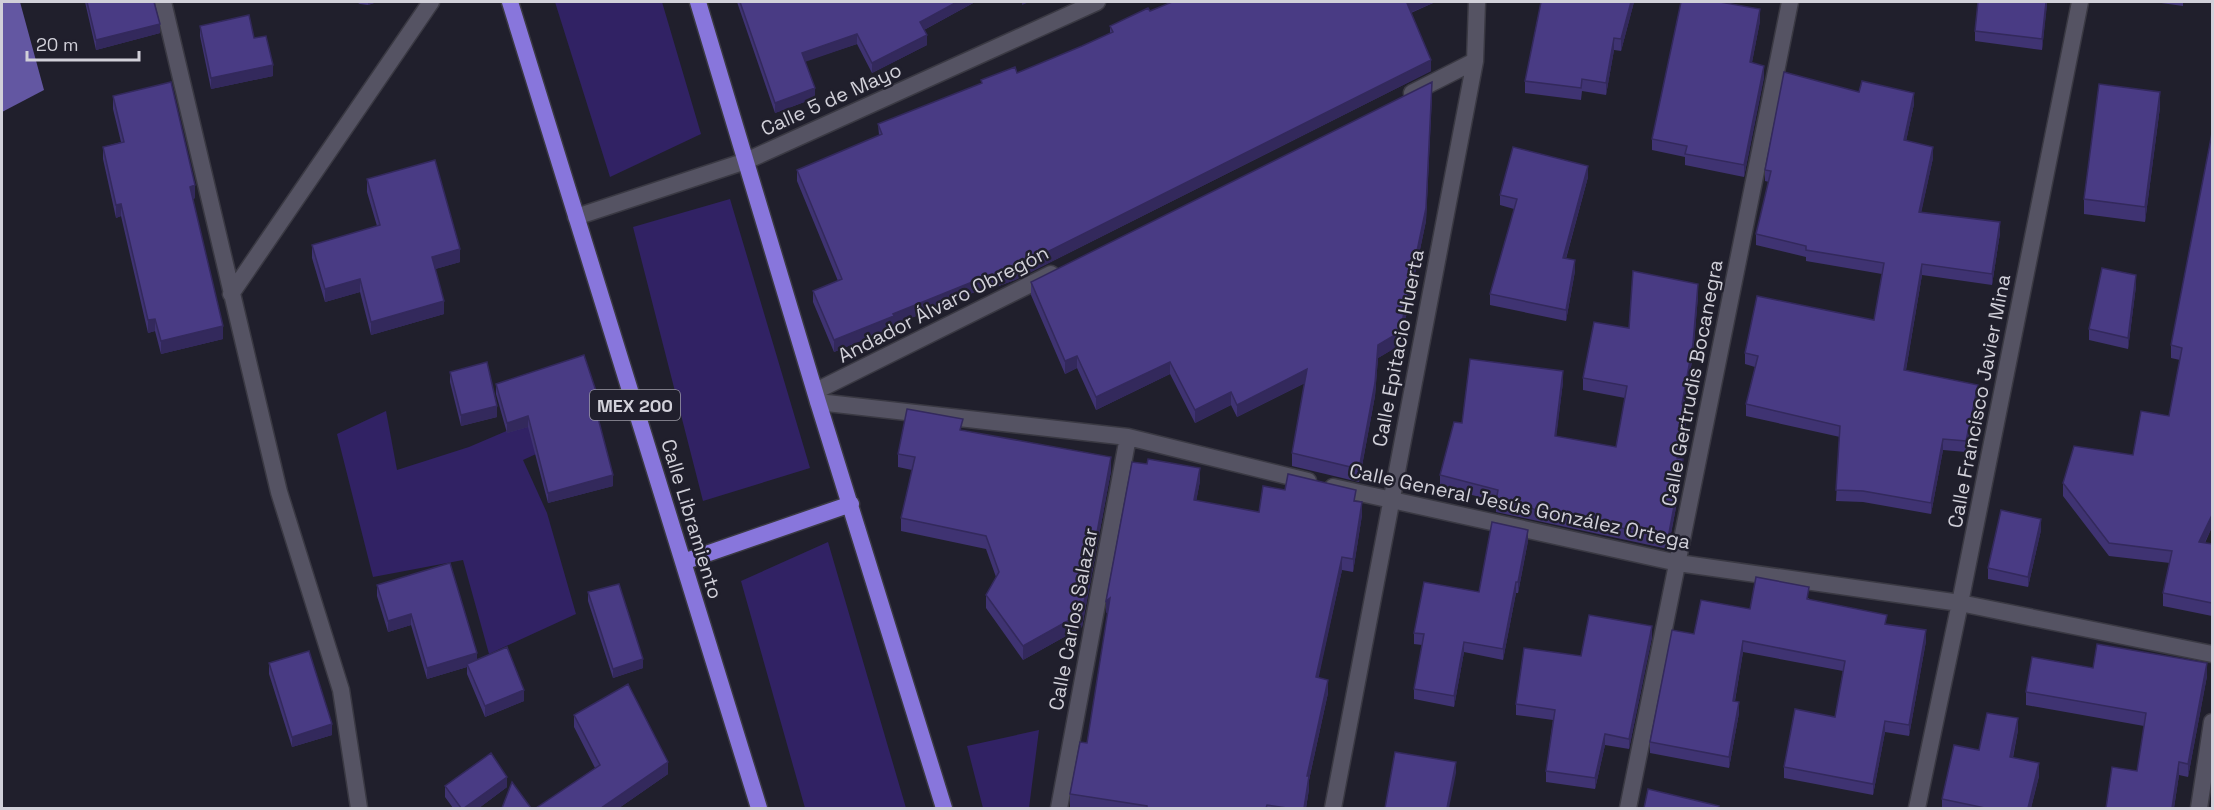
<svg xmlns="http://www.w3.org/2000/svg" width="2214" height="810" font-family="'Space Grotesk',sans-serif">
	<style>
		.green { fill: #312264 }
		.water { fill: #6357a2 }
		.lines { fill: none; stroke-linecap: round; stroke-linejoin: round }
		.minor-casing { stroke: #3a3943; stroke-width: 19 }
		.trunk-casing { stroke: #3a3943; stroke-width: 19 }
		.minor { stroke: #555363; stroke-width: 16 }
		.trunk { stroke: #8876dc; stroke-width: 16 }
		.wall { fill: #3f3372 }
		.shaded-wall { fill: #33295c }
		.building { fill: #493b84; stroke: #33295c; stroke-width: 1.5 }
		.labels { text-anchor: middle; dominant-baseline: central; stroke-width: 5; stroke-linejoin: round; paint-order: stroke }
		.shield { fill: #201f2c; stroke: #9c9ba5; stroke-width: 1.5 }
		.shield-label { font-size: 18px; font-weight: bold; fill: #d1d0d9 }
		.street-label { font-size: 20px; fill: #d1d0d9; stroke: #201f2c }
	</style>
	<rect width="100%" height="100%" fill="#201f2c"/>
	<!-- green -->
	<path class="green" d="M 555,2 L 662,2 L 701,134 L 610,177 Z
		M 730,199 L 810,468 L 703,501 L 633,227 Z
		M 589,396 L 595,427 L 523,460 L 547,513 L 576,614 L 489,654 L 463,560 L 373,577 L 337,434 L 386,411 L 397,470 L 469,447 Z
		M 828,542 L 906,808 L 805,808 L 741,581 Z
		M 1039,730 L 1029,808 L 983,808 L 967,746 Z"/>
	<!-- water -->
	<path class="water" d="M 2,2 L 20,2 L 44,90 L 2,112 Z"/>
	<g class="lines">
		<!-- minor casing -->
		<g class="minor-casing">
			<path id="minor" d="M 163,2 L 279,492 L 341,690 L 359,808
				M 1412,93 L 1475,61
				M 576,217 L 746,161 L 1097,2
				M 231,294 L 431,2
				M 816,391 L 1051,274
				M 818,402 L 1128,437 L 1308,481
				M 1333,487 L 1678,563 L 1960,603 L 2212,654
				M 1059,808 L 1128,437
				M 1333,808 L 1475,61 L 1477,2
				M 1628,808 L 1790,2
				M 1917,808 L 1960,603 L 2080,2
				M 2199,808 L 2212,722"/>
		</g>
		<!-- trunk casing -->
		<g class="trunk-casing">
			<path id="trunk" d="M 510,2 L 759,808
				M 698,2 L 818,402 L 944,808
				M 683,562 L 851,504"/>
		</g>
		<!-- minor -->
		<use href="#minor" class="minor"/>
		<!-- trunk -->
		<use href="#trunk" class="trunk"/>
	</g>
	<!-- wall -->
	<path class="wall" d="M 85,2 L 154,2 L 160,33 L 96,50 Z
		M 356,2 L 377,2 L 368,5 L 360,4 Z
		M 737,2 L 975,2 L 924,30 L 927,45 L 872,73 L 857,44 L 805,61 L 815,98 L 775,113 Z
		M 1433,2 L 1433,3 L 1411,13 L 1431,71 L 1015,280 L 993,288 L 992,285 L 894,325 L 894,327 L 834,352 L 813,302 L 813,291 L 838,281 L 797,181 L 797,170 L 879,135 L 878,124 L 981,84 L 981,80 L 1017,73 L 1082,46 L 1110,33 L 1110,26 L 1150,11 Z
		M 1541,2 L 1634,2 L 1621,51 L 1614,50 L 1606,95 L 1582,91 L 1581,100 L 1525,93 L 1525,81 Z
		M 2047,2 L 2042,50 L 1975,41 L 1975,31 Z
		M 2154,2 L 2183,2 L 2183,6 Z
		M 1760,21 L 1752,62 L 1764,77 L 1744,177 L 1685,165 L 1685,157 L 1652,150 L 1652,139 Z
		M 200,26 L 254,38 L 273,76 L 211,89 L 200,36 Z
		M 1859,92 L 1914,104 L 1906,141 L 1933,158 L 1921,212 L 2000,233 L 1992,285 L 1922,275 L 1906,370 L 1978,396 L 1966,452 L 1943,450 L 1931,514 L 1863,502 L 1836,501 L 1840,437 L 1746,416 L 1746,404 L 1755,367 L 1745,364 L 1745,353 L 1874,320 L 1882,274 L 1806,261 L 1806,257 L 1756,245 L 1756,234 L 1769,182 L 1765,181 L 1765,170 Z
		M 1432,95 L 1426,221 L 1400,345 L 1378,358 L 1375,396 L 1359,482 L 1292,466 L 1292,453 L 1305,383 L 1237,417 L 1231,405 L 1195,423 L 1170,374 L 1096,410 L 1077,368 L 1065,374 L 1031,295 L 1031,282 Z
		M 113,96 L 195,198 L 193,199 L 223,339 L 161,354 L 155,331 L 148,333 L 121,216 L 116,218 L 103,159 L 103,147 L 121,142 L 113,109 Z
		M 2160,107 L 2145,222 L 2084,214 L 2084,199 Z
		M 2212,133 L 2212,527 L 2205,543 L 2212,544 L 2212,616 L 2163,606 L 2163,593 L 2170,563 L 2109,556 L 2063,496 L 2063,483 L 2133,455 L 2169,416 L 2180,360 L 2171,358 L 2171,345 Z
		M 1588,177 L 1566,259 L 1575,271 L 1566,321 L 1490,305 L 1490,294 L 1514,209 L 1500,205 L 1500,195 Z
		M 367,179 L 460,262 L 435,269 L 444,314 L 371,335 L 360,292 L 325,302 L 312,258 L 312,245 L 377,226 L 367,192 Z
		M 2136,286 L 2128,349 L 2089,340 L 2089,329 Z
		M 1698,296 L 1693,356 L 1684,405 L 1687,417 L 1679,458 L 1683,471 L 1668,549 L 1496,512 L 1496,501 L 1440,487 L 1440,475 L 1462,423 L 1563,382 L 1556,436 L 1616,447 L 1625,398 L 1583,390 L 1583,378 L 1629,328 Z
		M 450,372 L 497,417 L 461,426 L 450,382 Z
		M 496,384 L 597,405 L 595,405 L 613,486 L 548,503 L 528,427 L 507,433 L 496,394 Z
		M 963,430 L 1111,471 L 1082,627 L 1023,660 L 986,608 L 986,595 L 996,577 L 986,549 L 901,531 L 901,518 L 912,470 L 898,467 L 898,454 Z
		M 1200,481 L 1196,501 L 1259,512 L 1356,501 L 1362,515 L 1353,572 L 1342,570 L 1318,678 L 1328,693 L 1309,780 L 1309,789 L 1306,808 L 1080,808 L 1070,807 L 1070,794 L 1087,743 L 1108,612 L 1106,613 Z
		M 2041,530 L 2028,587 L 1988,579 L 1988,568 Z
		M 1528,541 L 1518,593 L 1516,593 L 1503,660 L 1464,652 L 1454,707 L 1414,699 L 1414,689 L 1422,645 L 1414,644 L 1414,633 L 1479,592 Z
		M 377,585 L 477,659 L 524,701 L 485,717 L 467,674 L 467,667 L 427,679 L 411,625 L 388,632 L 377,596 Z
		M 588,592 L 643,668 L 613,678 L 588,601 Z
		M 1809,598 L 1809,600 L 1887,624 L 1926,641 L 1909,736 L 1885,732 L 1873,795 L 1784,778 L 1784,767 L 1835,717 L 1843,671 L 1743,652 L 1735,701 L 1739,713 L 1729,768 L 1650,753 L 1650,742 L 1694,634 L 1750,609 Z
		M 1652,637 L 1629,749 L 1605,745 L 1595,789 L 1546,782 L 1546,771 L 1553,720 L 1516,715 L 1516,704 L 1581,656 Z
		M 269,663 L 332,735 L 292,747 L 269,674 Z
		M 2093,668 L 2207,676 L 2188,777 L 2179,775 L 2174,808 L 2106,808 L 2137,771 L 2144,726 L 2026,705 L 2026,692 Z
		M 574,715 L 668,774 L 619,808 L 536,808 L 595,768 L 574,727 Z
		M 2018,730 L 2013,758 L 2039,776 L 2031,808 L 1942,808 L 1942,799 L 1979,750 Z
		M 445,786 L 507,787 L 479,808 L 453,808 L 445,797 Z"/>
	<!-- shaded-wall -->
	<path class="shaded-wall" d="M 368,2 L 377,2 L 368,5 Z
		M 957,2 L 975,2 L 920,32 L 920,22 Z
		M 1022,2 L 1029,2 L 1022,5 Z
		M 1411,2 L 1433,2 L 1433,3 L 1407,14 L 1407,3 Z
		M 1631,2 L 1634,2 L 1621,51 L 1621,39 Z
		M 2046,2 L 2047,6 L 2042,50 L 2042,39 Z
		M 1760,9 L 1760,21 L 1750,73 L 1750,62 Z
		M 160,24 L 160,33 L 96,50 L 96,40 Z
		M 857,34 L 857,44 L 802,63 L 802,53 Z
		M 927,35 L 927,45 L 872,73 L 872,63 Z
		M 1614,38 L 1614,50 L 1606,95 L 1606,83 Z
		M 1431,60 L 1431,71 L 1015,280 L 993,288 L 993,277 Z
		M 273,65 L 273,76 L 211,89 L 211,78 Z
		M 1764,66 L 1764,77 L 1744,177 L 1744,165 Z
		M 1432,82 L 1426,221 L 1400,345 L 1378,358 L 1375,396 L 1359,482 L 1359,469 L 1378,345 Z
		M 815,88 L 815,98 L 775,113 L 775,103 Z
		M 2160,92 L 2160,107 L 2145,222 L 2145,207 Z
		M 1914,93 L 1914,104 L 1904,151 L 1904,140 Z
		M 1933,147 L 1933,158 L 1919,223 L 1919,212 Z
		M 1588,166 L 1588,177 L 1563,269 L 1563,258 Z
		M 195,185 L 195,198 L 190,200 L 190,187 Z
		M 121,204 L 121,216 L 116,218 L 116,205 Z
		M 2000,222 L 2000,233 L 1992,285 L 1992,274 Z
		M 460,249 L 460,262 L 432,270 L 432,257 Z
		M 1575,260 L 1575,271 L 1566,321 L 1566,310 Z
		M 1922,264 L 1922,275 L 1904,381 L 1904,370 Z
		M 992,274 L 992,285 L 894,325 L 894,327 L 834,352 L 834,340 L 893,314 Z
		M 2136,275 L 2136,286 L 2128,349 L 2128,338 Z
		M 360,279 L 360,292 L 325,302 L 325,289 Z
		M 1698,284 L 1698,296 L 1693,356 L 1682,416 L 1682,404 Z
		M 444,301 L 444,314 L 371,335 L 371,322 Z
		M 155,319 L 155,331 L 148,333 L 148,320 Z
		M 223,326 L 223,339 L 161,354 L 161,341 Z
		M 1077,356 L 1077,368 L 1065,374 L 1065,361 Z
		M 1170,362 L 1170,374 L 1096,410 L 1096,397 Z
		M 1307,369 L 1307,382 L 1237,417 L 1237,405 Z
		M 1563,371 L 1563,382 L 1555,448 L 1555,436 Z
		M 1978,385 L 1978,396 L 1966,452 L 1966,441 Z
		M 1231,392 L 1231,405 L 1195,423 L 1195,410 Z
		M 597,394 L 597,405 L 592,406 L 592,395 Z
		M 1687,405 L 1687,417 L 1677,470 L 1677,458 Z
		M 497,406 L 497,417 L 461,426 L 461,415 Z
		M 528,416 L 528,427 L 507,433 L 507,423 Z
		M 1943,439 L 1943,450 L 1931,514 L 1931,503 Z
		M 1111,457 L 1111,471 L 1082,627 L 1023,660 L 1023,646 Z
		M 1683,459 L 1683,471 L 1668,549 L 1668,538 Z
		M 1200,468 L 1200,481 L 1194,513 L 1194,500 Z
		M 613,475 L 613,486 L 548,503 L 548,493 Z
		M 1362,502 L 1362,515 L 1353,572 L 1353,559 Z
		M 2212,515 L 2212,527 L 2199,554 L 2199,542 Z
		M 2041,519 L 2041,530 L 2028,587 L 2028,577 Z
		M 1528,530 L 1528,541 L 1518,593 L 1518,582 Z
		M 1342,557 L 1342,570 L 1316,690 L 1316,677 Z
		M 1516,582 L 1516,593 L 1503,660 L 1503,649 Z
		M 1110,598 L 1110,611 L 1106,613 L 1106,601 Z
		M 411,614 L 411,625 L 388,632 L 388,621 Z
		M 1652,626 L 1652,637 L 1629,749 L 1629,739 Z
		M 1926,630 L 1926,641 L 1909,736 L 1909,725 Z
		M 1743,641 L 1743,652 L 1733,712 L 1733,701 Z
		M 1464,642 L 1464,652 L 1454,707 L 1454,696 Z
		M 477,653 L 477,664 L 467,664 L 467,667 L 427,679 L 427,668 Z
		M 643,659 L 643,668 L 613,678 L 613,669 Z
		M 2207,663 L 2207,676 L 2188,777 L 2188,764 Z
		M 1328,680 L 1328,693 L 1309,780 L 1309,789 L 1306,808 L 1304,808 L 1307,776 Z
		M 524,690 L 524,701 L 485,717 L 485,706 Z
		M 1739,702 L 1739,713 L 1729,768 L 1729,757 Z
		M 2018,718 L 2018,730 L 2010,770 L 2010,757 Z
		M 1885,721 L 1885,732 L 1873,795 L 1873,784 Z
		M 332,724 L 332,735 L 292,747 L 292,737 Z
		M 1605,734 L 1605,745 L 1595,789 L 1595,778 Z
		M 668,762 L 668,774 L 619,808 L 601,808 Z
		M 1456,762 L 1456,773 L 1449,808 L 1447,808 Z
		M 2179,762 L 2179,775 L 2174,808 L 2172,808 Z
		M 2039,763 L 2039,776 L 2031,808 L 2028,808 Z
		M 507,777 L 507,787 L 479,808 L 464,808 Z"/>
	<!-- building -->
	<path class="building" d="M 87,2 L 154,2 L 160,24 L 96,40 Z
		M 740,2 L 957,2 L 920,22 L 927,35 L 872,63 L 857,34 L 802,53 L 815,88 L 775,103 Z
		M 1172,2 L 1411,2 L 1407,3 L 1431,60 L 1015,268 L 993,277 L 992,274 L 893,314 L 894,316 L 834,340 L 813,291 L 842,279 L 797,170 L 882,134 L 878,124 L 982,83 L 981,80 L 1015,67 L 1017,73 L 1082,46 L 1113,32 L 1110,26 L 1148,8 L 1150,11 Z
		M 1541,2 L 1631,2 L 1621,39 L 1614,38 L 1606,83 L 1582,79 L 1581,88 L 1525,81 Z
		M 1681,2 L 1720,2 L 1760,9 L 1750,62 L 1764,66 L 1744,165 L 1685,154 L 1687,146 L 1652,139 Z
		M 1978,2 L 2046,2 L 2042,39 L 1975,31 Z
		M 249,15 L 254,38 L 266,36 L 273,65 L 211,78 L 200,26 Z
		M 1784,72 L 1859,92 L 1862,81 L 1914,93 L 1904,140 L 1933,147 L 1919,212 L 2000,222 L 1992,274 L 1922,264 L 1904,370 L 1978,385 L 1966,441 L 1943,439 L 1931,503 L 1863,491 L 1836,490 L 1840,426 L 1746,404 L 1758,356 L 1745,353 L 1757,296 L 1874,320 L 1884,263 L 1806,250 L 1806,246 L 1756,234 L 1771,171 L 1765,170 Z
		M 171,82 L 195,185 L 190,187 L 223,326 L 161,341 L 155,319 L 148,320 L 121,204 L 116,205 L 103,147 L 124,142 L 113,96 Z
		M 1432,82 L 1426,208 L 1400,332 L 1378,345 L 1375,383 L 1359,469 L 1292,453 L 1307,369 L 1237,405 L 1231,392 L 1195,410 L 1170,362 L 1096,397 L 1077,356 L 1065,361 L 1031,282 Z
		M 2099,84 L 2160,92 L 2145,207 L 2084,199 Z
		M 2212,133 L 2212,515 L 2199,542 L 2212,544 L 2212,603 L 2163,593 L 2172,551 L 2109,543 L 2063,483 L 2074,446 L 2133,455 L 2141,411 L 2169,416 L 2182,348 L 2171,345 Z
		M 1513,147 L 1588,166 L 1563,258 L 1575,260 L 1566,310 L 1490,294 L 1517,199 L 1500,195 Z
		M 435,160 L 460,249 L 432,257 L 444,301 L 371,322 L 360,279 L 325,289 L 312,245 L 380,225 L 367,179 Z
		M 2102,268 L 2136,275 L 2128,338 L 2089,329 Z
		M 1633,271 L 1698,284 L 1693,344 L 1682,404 L 1687,405 L 1677,458 L 1683,459 L 1668,538 L 1496,501 L 1498,490 L 1440,475 L 1454,422 L 1462,423 L 1470,359 L 1563,371 L 1555,436 L 1616,447 L 1627,386 L 1583,378 L 1594,322 L 1629,328 Z
		M 584,355 L 597,394 L 592,395 L 613,475 L 548,493 L 528,416 L 507,423 L 496,384 Z
		M 487,362 L 497,406 L 461,415 L 450,372 Z
		M 907,409 L 963,419 L 960,430 L 1111,457 L 1082,613 L 1023,646 L 986,595 L 999,572 L 986,536 L 901,518 L 915,457 L 898,454 Z
		M 1148,459 L 1200,468 L 1194,500 L 1259,512 L 1263,486 L 1285,490 L 1288,474 L 1356,490 L 1354,501 L 1362,502 L 1353,559 L 1342,557 L 1316,677 L 1328,680 L 1307,776 L 1309,776 L 1304,808 L 1287,808 L 1267,805 L 1266,808 L 1147,808 L 1147,806 L 1070,794 L 1080,742 L 1087,743 L 1110,598 L 1106,601 L 1132,462 L 1147,464 Z
		M 2001,510 L 2041,519 L 2028,577 L 1988,568 Z
		M 1492,522 L 1528,530 L 1518,582 L 1516,582 L 1503,649 L 1464,642 L 1454,696 L 1414,689 L 1424,634 L 1414,633 L 1424,582 L 1479,592 Z
		M 450,563 L 477,653 L 427,668 L 411,614 L 388,621 L 377,585 Z
		M 1756,577 L 1809,587 L 1807,599 L 1887,615 L 1885,624 L 1926,630 L 1909,725 L 1885,721 L 1873,784 L 1784,767 L 1795,709 L 1835,717 L 1845,661 L 1743,641 L 1733,701 L 1739,702 L 1729,757 L 1650,742 L 1672,630 L 1694,634 L 1701,600 L 1750,609 Z
		M 619,584 L 643,659 L 613,669 L 588,592 Z
		M 1589,615 L 1652,626 L 1629,739 L 1605,734 L 1595,778 L 1546,771 L 1555,710 L 1516,704 L 1524,648 L 1581,656 Z
		M 2097,644 L 2207,663 L 2188,764 L 2179,762 L 2172,808 L 2106,808 L 2112,767 L 2137,771 L 2146,713 L 2026,692 L 2032,657 L 2093,668 Z
		M 507,647 L 524,690 L 485,706 L 467,664 Z
		M 309,651 L 332,724 L 292,737 L 269,663 Z
		M 628,684 L 668,762 L 601,808 L 536,808 L 600,765 L 574,715 Z
		M 1987,713 L 2018,718 L 2010,757 L 2039,763 L 2028,808 L 1985,808 L 1942,799 L 1954,745 L 1979,750 Z
		M 1395,752 L 1456,762 L 1447,808 L 1385,808 Z
		M 491,753 L 507,777 L 464,808 L 461,808 L 445,786 Z
		M 512,782 L 531,808 L 502,808 Z
		M 1648,789 L 1719,806 L 1718,808 L 1644,808 Z"/>
	<g class="labels">
		<!-- shield labels -->
		<rect class="shield" x="590" y="390" width="90" height="30" rx="4.5"/>
		<g class="shield-label">
			<text x="635" y="405">MEX 200</text>
		</g>
		<!-- street labels -->
		<g class="street-label">
			<text transform="translate(831 99) rotate(-24)">Calle 5 de Mayo</text>
			<text transform="translate(943 304) rotate(-27)">Andador Álvaro Obregón</text>
			<text transform="translate(1398 348) rotate(-79)">Calle Epitacio Huerta</text>
			<text transform="translate(1692 383) rotate(-79)">Calle Gertrudis Bocanegra</text>
			<text transform="translate(1979 401) rotate(-79)">Calle Francisco Javier Mina</text>
			<text transform="translate(1520 506) rotate(12)">Calle General Jesús González Ortega</text>
			<text transform="translate(692 519) rotate(73)">Calle Libramiento</text>
			<text transform="translate(1073 619) rotate(-79)">Calle Carlos Salazar</text>
		</g>
	</g>
	<!-- border -->
	<rect width="2214" height="810" fill="none" stroke="#d1d0d9" stroke-width="6"/>
	<!-- scale -->
	<path d="M27 51v9h112v-9" fill="none" stroke="#d1d0d9" stroke-width="3"/>
	<text x="36" y="51" font-size="18" fill="#d1d0d9" stroke="#201f2c" stroke-width="4.5" paint-order="stroke">20 m</text>
</svg>
